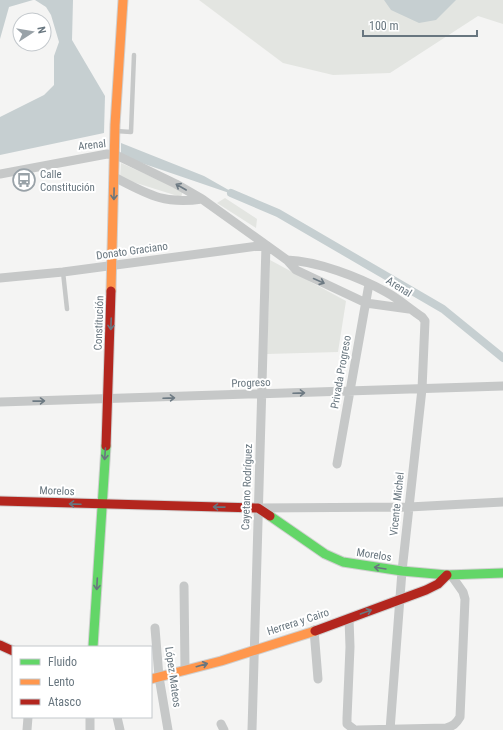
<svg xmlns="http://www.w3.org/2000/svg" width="503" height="730" font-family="'Roboto Condensed',sans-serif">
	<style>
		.green { fill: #e3e5e1 }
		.water { fill: #c6cfd1 }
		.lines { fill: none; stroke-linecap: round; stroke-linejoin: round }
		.canal { stroke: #c6cfd1; stroke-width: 8 }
		.fast-casing { stroke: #d0d0d0; stroke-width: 11 }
		.slow-casing { stroke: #d0d0d0; stroke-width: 11 }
		.jam-casing { stroke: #d0d0d0; stroke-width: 11 }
		.lane { stroke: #c6c8c8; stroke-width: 4.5 }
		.street { stroke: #c6c8c8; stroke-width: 9 }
		.fast { stroke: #63d668; stroke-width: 9 }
		.slow { stroke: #ff974d; stroke-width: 9 }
		.jam { stroke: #b3261e; stroke-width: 9 }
		.oneway { stroke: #6d7a83 }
		.oneway2 { stroke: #68767f }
		.labels { text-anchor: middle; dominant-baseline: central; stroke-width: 4; stroke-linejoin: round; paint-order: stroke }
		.street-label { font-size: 11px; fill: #68767f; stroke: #fff }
		.poi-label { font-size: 11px; fill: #68767f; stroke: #fff; text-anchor: start }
	</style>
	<rect width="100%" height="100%" fill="#f4f4f3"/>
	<!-- green -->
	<path class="green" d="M 199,0 L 503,0 L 503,24 L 478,16 L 390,73 L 333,75 L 283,63 Z
		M 121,163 L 183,191 L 181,197 L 120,178 Z
		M 225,198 L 257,219 L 256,228 L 217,203 Z
		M 270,260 L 346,301 L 338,352 L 267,354 Z"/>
	<!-- water -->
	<path class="water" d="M 0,0 L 33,0 L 9,7 L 0,39 Z
		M 35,0 L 73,0 L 72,40 L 105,96 L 104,133 L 0,155 L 0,117 L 44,95 L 54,85 L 54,56 L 59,42 L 51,15 L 46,7 Z
		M 384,0 L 456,0 L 436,20 L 419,23 L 391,10 Z
		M 121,143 L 204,176 L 241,197 L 121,156 Z"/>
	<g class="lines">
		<!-- canal -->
		<path class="canal" d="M 231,193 L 278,213 L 443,309 L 503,358"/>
		<!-- fast casing -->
		<g class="fast-casing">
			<path id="fast" d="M 270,516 L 325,554 L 343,562 L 402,571 L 447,575 L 503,573
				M 93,647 L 106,446"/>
		</g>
		<!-- slow casing -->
		<g class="slow-casing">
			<path id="slow" d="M 111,291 L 115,125 L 123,0
				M 151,679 L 221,661 L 315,631"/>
		</g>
		<!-- jam casing -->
		<g class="jam-casing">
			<path id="jam" d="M 106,446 L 111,291
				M 0,501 L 258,508 L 270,516
				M 315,631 L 426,590 L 438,584 L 447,575
				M 0,645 L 13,651"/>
		</g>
		<!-- lane -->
		<path class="lane" d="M 116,131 L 131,132 L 134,55
			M 63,272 L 67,309"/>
		<!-- street -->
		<path class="street" d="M 0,174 L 107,154 L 116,155 L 176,184 L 202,199 C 164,205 147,194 114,177
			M 202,199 L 287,260 L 296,270 L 366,303 L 409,309
			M 287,260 C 317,261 359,277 386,292 C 399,299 410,309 422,317 L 425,321 L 422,389 L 402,571 L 390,730
			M 0,278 L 63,272 L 266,245 L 252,730
			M 0,402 L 503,386
			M 337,464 L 369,284
			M 258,508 L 409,507 L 503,502
			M 184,586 L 185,670
			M 349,618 L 350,647 L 347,718 L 347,724 L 355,730
			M 155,628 L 159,677 L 168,730
			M 314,630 L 318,679
			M 117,717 L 120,730
			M 221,724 L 224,730
			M 27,730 L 28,717
			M 90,730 L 90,717
			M 358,730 L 446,728 C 453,726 456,724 460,717 L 465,599 L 463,592 L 451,575"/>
		<!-- fast -->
		<use href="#fast" class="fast"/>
		<!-- slow -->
		<use href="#slow" class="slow"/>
		<!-- jam -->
		<use href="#jam" class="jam"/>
	</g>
	<!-- one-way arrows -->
	<defs><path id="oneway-shaft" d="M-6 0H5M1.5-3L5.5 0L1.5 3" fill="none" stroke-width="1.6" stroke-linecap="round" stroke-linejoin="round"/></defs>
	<g class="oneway">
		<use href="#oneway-shaft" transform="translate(181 187) rotate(-150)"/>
		<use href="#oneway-shaft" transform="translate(319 281) rotate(24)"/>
		<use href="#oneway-shaft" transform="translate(299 393) rotate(-2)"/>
		<use href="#oneway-shaft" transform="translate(169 398) rotate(-2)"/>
		<use href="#oneway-shaft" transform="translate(39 401) rotate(-1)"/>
	</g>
	<g class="oneway2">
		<use href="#oneway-shaft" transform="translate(114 194) rotate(91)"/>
		<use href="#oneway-shaft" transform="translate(111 324) rotate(92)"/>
		<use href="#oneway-shaft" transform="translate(105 454) rotate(94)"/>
		<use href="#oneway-shaft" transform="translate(75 504) rotate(-178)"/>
		<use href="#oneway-shaft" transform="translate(219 507) rotate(-179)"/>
		<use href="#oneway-shaft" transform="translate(380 568) rotate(-171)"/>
		<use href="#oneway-shaft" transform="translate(97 584) rotate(93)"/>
		<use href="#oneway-shaft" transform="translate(366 612) rotate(-20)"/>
		<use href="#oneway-shaft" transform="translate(202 665) rotate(-16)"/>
	</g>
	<!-- icons -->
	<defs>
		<g id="bus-ring" transform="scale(1.15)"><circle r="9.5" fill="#fff" stroke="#99a2a8" stroke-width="1.5"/><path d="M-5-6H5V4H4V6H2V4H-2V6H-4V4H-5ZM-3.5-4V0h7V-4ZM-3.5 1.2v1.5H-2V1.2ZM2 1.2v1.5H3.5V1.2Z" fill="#99a2a8"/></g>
	</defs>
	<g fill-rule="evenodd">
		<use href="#bus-ring" x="24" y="180"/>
	</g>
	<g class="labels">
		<!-- street labels -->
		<g class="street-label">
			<text transform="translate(92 145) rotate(-6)">Arenal</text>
			<text transform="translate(132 251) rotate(-8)">Donato Graciano</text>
			<text transform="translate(399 287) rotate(32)">Arenal</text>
			<text transform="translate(99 323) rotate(-88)">Constitución</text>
			<text transform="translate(341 372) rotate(-80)">Privada Progreso</text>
			<text transform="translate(251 383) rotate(-2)">Progreso</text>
			<text transform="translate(247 487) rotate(-88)">Cayetano Rodríguez</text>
			<text transform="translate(57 491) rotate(2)">Morelos</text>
			<text transform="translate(397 504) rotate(-84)">Vicente Michel</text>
			<text transform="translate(374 555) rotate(9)">Morelos</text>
			<text transform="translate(298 622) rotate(-18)">Herrera y Cairo</text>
			<text transform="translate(173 677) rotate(82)">López Mateos</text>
		</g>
		<!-- poi labels -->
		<g class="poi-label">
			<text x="40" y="174">Calle<tspan x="40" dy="13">Constitución</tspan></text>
		</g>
	</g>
	<!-- legend -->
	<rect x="12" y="646" width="140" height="72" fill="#ffffff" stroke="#c3c8cc"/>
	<rect x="20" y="659" width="20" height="6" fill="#63d668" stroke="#c3c8cc"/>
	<text x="48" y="666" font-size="12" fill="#68767f">Fluido</text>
	<rect x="20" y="679" width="20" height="6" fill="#ff974d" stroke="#c3c8cc"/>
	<text x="48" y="686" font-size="12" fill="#68767f">Lento</text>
	<rect x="20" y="699" width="20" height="6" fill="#b3261e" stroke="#c3c8cc"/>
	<text x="48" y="706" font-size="12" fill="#68767f">Atasco</text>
	<!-- north arrow -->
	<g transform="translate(32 32) rotate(78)"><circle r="19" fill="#ffffff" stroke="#c3c8cc"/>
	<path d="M0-3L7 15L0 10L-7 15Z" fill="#99a2a8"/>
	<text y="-6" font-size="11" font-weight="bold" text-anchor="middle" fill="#68767f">N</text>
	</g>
	<!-- scale -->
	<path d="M363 30v6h114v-6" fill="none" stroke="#68767f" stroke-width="2"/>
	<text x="369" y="30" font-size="12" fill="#68767f" stroke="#ffffff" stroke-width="3" paint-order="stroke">100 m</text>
</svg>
